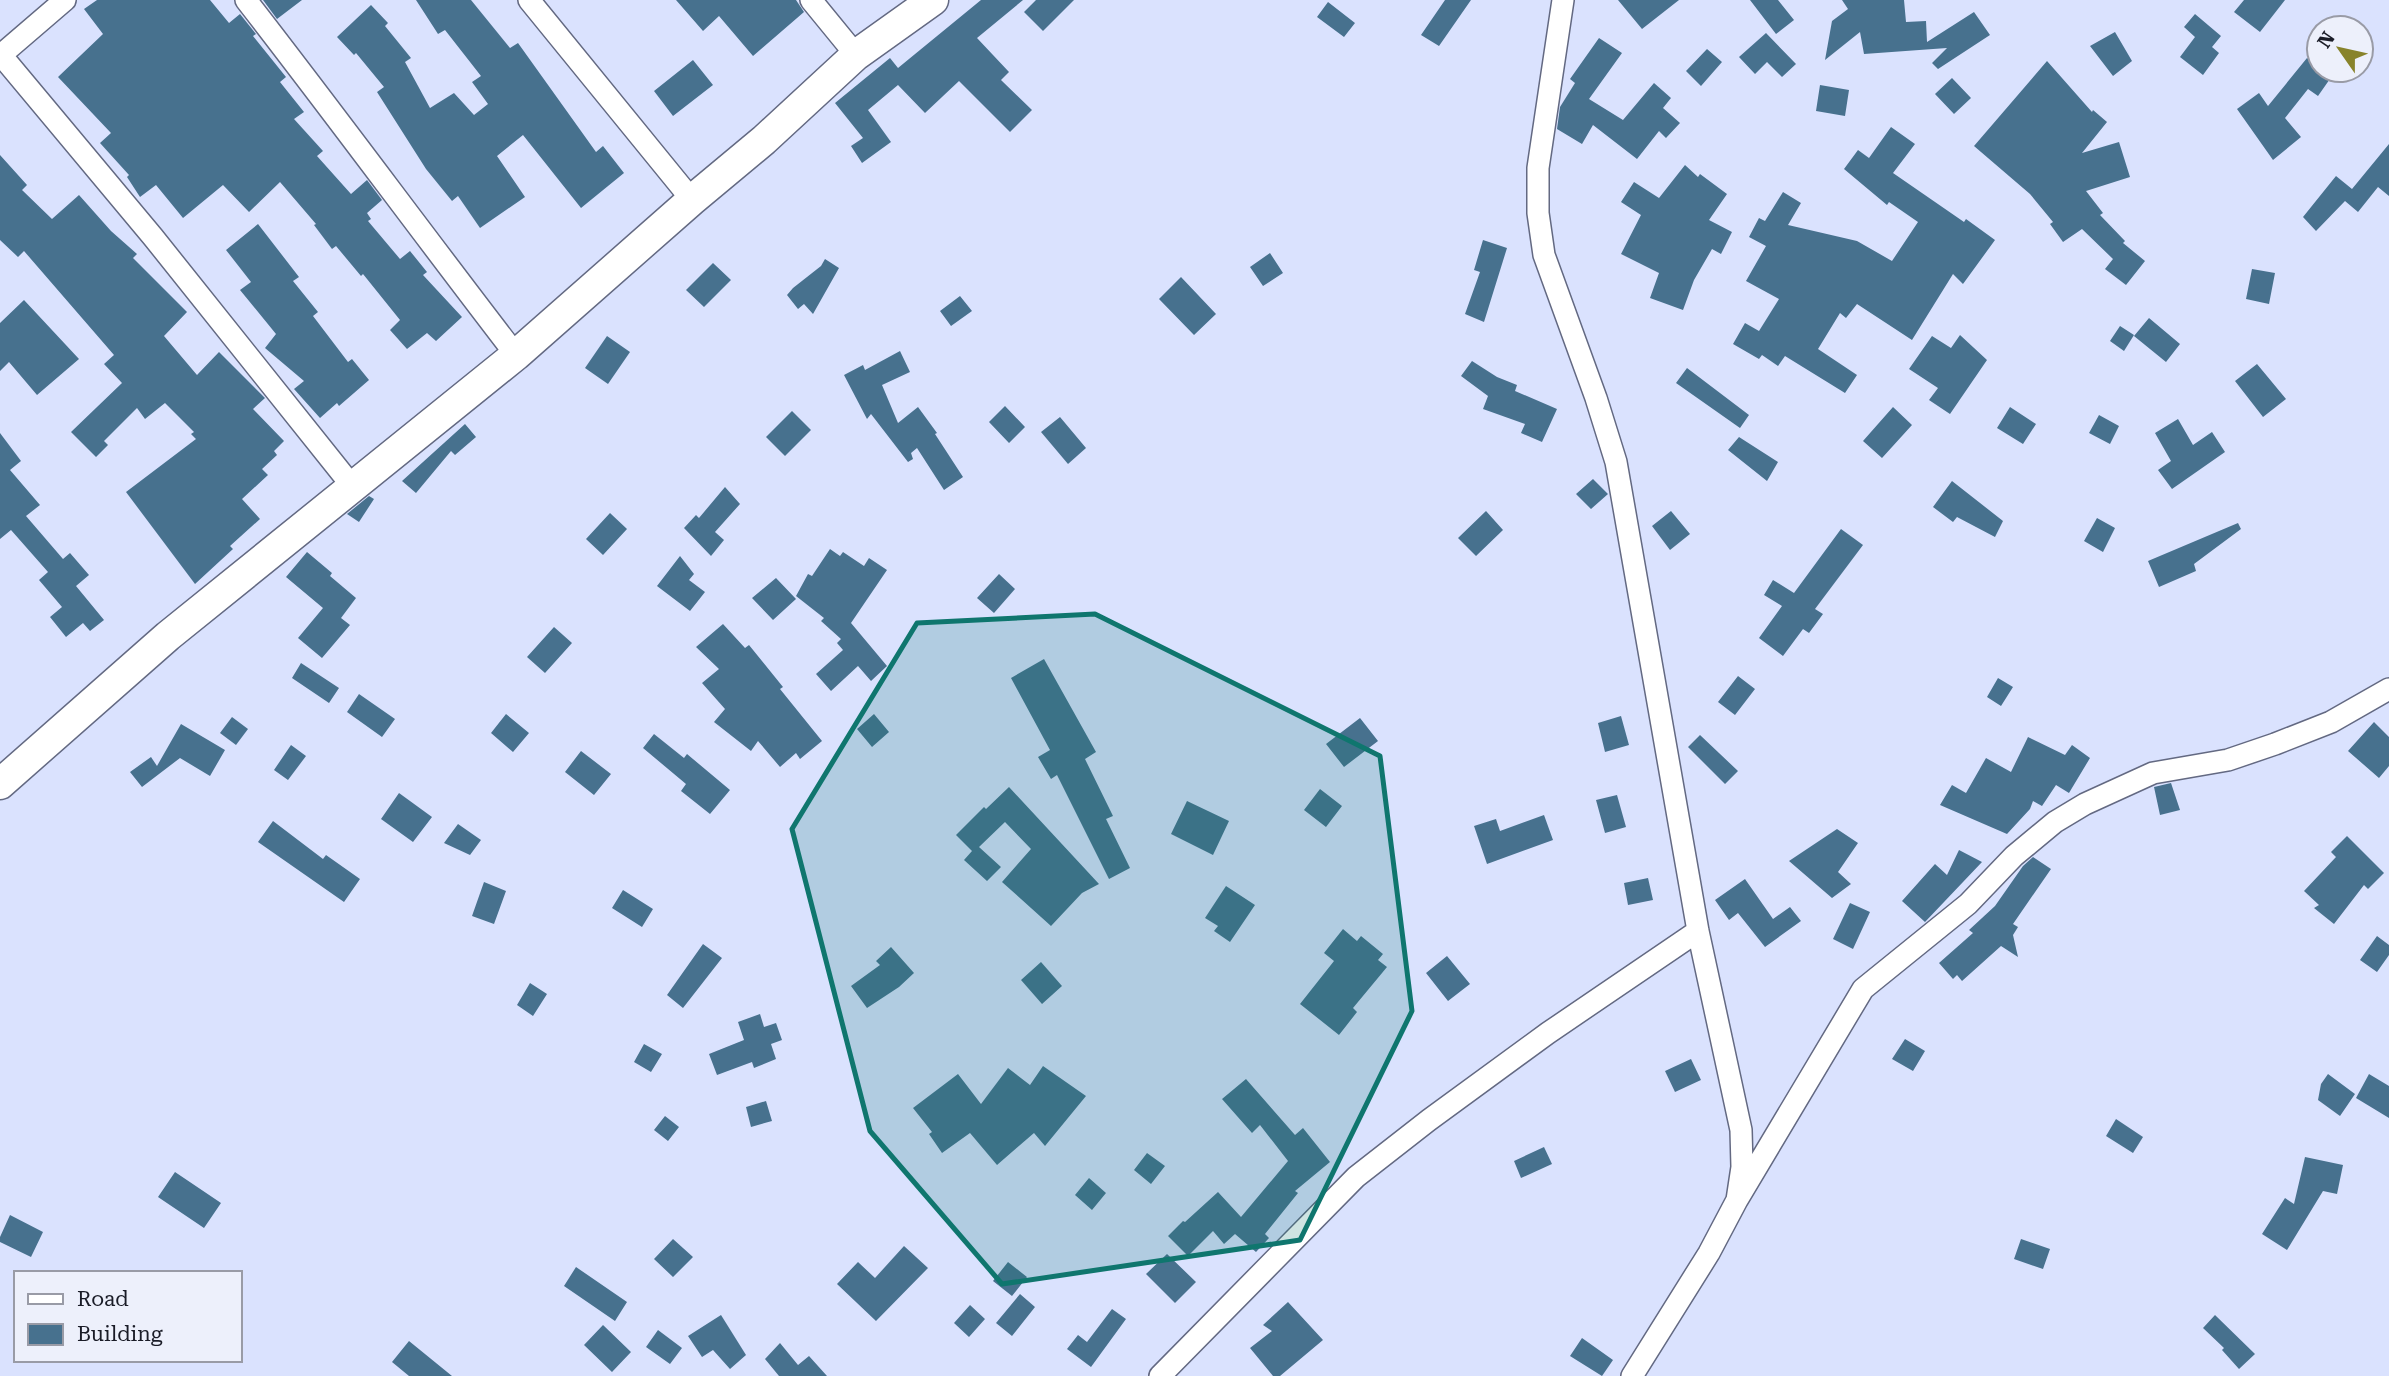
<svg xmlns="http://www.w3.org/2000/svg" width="2389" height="1376" font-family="'Roboto Serif',serif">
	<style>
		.building { fill: #47718e }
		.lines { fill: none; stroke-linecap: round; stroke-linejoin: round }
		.street-casing { stroke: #636982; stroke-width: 24 }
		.secondary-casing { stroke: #636982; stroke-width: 33 }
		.street { stroke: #fff; stroke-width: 21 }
		.secondary { stroke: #fff; stroke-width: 30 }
		.marked { fill: #0f766e; fill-opacity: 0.2; stroke: #0f766e; stroke-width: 5; stroke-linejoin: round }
	</style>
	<rect width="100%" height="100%" fill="#dae2fe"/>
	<!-- building -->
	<path class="building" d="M 97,0 L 210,0 L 229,23 L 240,14 L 256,34 L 253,36 L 286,77 L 280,82 L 304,112 L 294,119 L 323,151 L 317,156 L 351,194 L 367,180 L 382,200 L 367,213 L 371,219 L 368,221 L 400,259 L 410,251 L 427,272 L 423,275 L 462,317 L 436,341 L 427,333 L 407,349 L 390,330 L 400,320 L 363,274 L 361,276 L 336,246 L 332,249 L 314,225 L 316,224 L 280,182 L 249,212 L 223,185 L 183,218 L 156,185 L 140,197 L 127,177 L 129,175 L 100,143 L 111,133 L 58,77 L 103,34 L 84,9 Z
		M 263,0 L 302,0 L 277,19 Z
		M 416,0 L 471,0 L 510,48 L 518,43 L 596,152 L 603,146 L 624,173 L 581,208 L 523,135 L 497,156 L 525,197 L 480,228 L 458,196 L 452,201 L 426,169 L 377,92 L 384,87 L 356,53 L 354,55 L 337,37 L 371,5 L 388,23 L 385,26 L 411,58 L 405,62 L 430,108 L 454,93 L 474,115 L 488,104 L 472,82 L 481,76 L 445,30 L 438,34 Z
		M 676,0 L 796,0 L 804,12 L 753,56 L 719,16 L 703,31 Z
		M 981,0 L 1023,0 L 977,38 L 1009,72 L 1001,80 L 1032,110 L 1010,132 L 959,81 L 925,113 L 898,85 L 868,110 L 891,142 L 862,163 L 851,146 L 863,138 L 835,103 L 890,58 L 898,68 Z
		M 1036,0 L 1074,0 L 1043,31 L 1024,12 Z
		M 1445,0 L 1471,0 L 1439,46 L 1421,35 Z
		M 1618,0 L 1679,0 L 1642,29 Z
		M 1750,0 L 1778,0 L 1794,20 L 1776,34 Z
		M 1842,0 L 1904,0 L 1906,22 L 1926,21 L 1927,42 L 1974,12 L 1990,35 L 1938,69 L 1932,63 L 1947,48 L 1864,54 L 1860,32 L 1825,60 L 1832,21 L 1848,9 Z
		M 2244,0 L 2285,0 L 2260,32 L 2234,12 Z
		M 1328,2 L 1355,23 L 1344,37 L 1317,17 Z
		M 2195,14 L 2221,36 L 2212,47 L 2219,53 L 2203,75 L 2180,57 L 2195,37 L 2184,27 Z
		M 2115,32 L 2132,61 L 2113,76 L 2090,46 Z
		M 1766,33 L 1796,64 L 1782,77 L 1767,62 L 1755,74 L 1739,57 Z
		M 1599,38 L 1622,53 L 1589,99 L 1623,120 L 1654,83 L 1671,98 L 1663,108 L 1680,123 L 1666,138 L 1659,131 L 1637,159 L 1593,125 L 1582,144 L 1557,129 L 1560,107 L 1575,83 L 1570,79 Z
		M 1707,49 L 1722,62 L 1701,86 L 1686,71 Z
		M 2307,58 L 2319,67 L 2319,70 L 2323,70 L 2332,76 L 2318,96 L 2308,89 L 2285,118 L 2301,137 L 2273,160 L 2237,109 L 2259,93 L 2268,106 Z
		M 693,60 L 713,85 L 673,116 L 654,91 Z
		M 2047,61 L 2092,112 L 2093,110 L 2107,122 L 2082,153 L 2119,142 L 2130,177 L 2086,191 L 2103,213 L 2100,215 L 2125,241 L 2123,243 L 2145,261 L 2126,285 L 2105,269 L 2113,259 L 2082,229 L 2063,242 L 2050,224 L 2053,222 L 2030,194 L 1974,146 Z
		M 1952,78 L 1971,98 L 1954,114 L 1935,94 Z
		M 1820,85 L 1849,90 L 1845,116 L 1816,111 Z
		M 1891,127 L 1915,144 L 1893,173 L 1964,222 L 1966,219 L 1995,240 L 1963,284 L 1953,274 L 1912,340 L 1857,304 L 1846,318 L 1840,313 L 1818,349 L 1857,375 L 1845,393 L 1785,356 L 1778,366 L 1762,355 L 1759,359 L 1733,344 L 1745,323 L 1759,331 L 1779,299 L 1746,281 L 1766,246 L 1749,237 L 1759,218 L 1765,221 L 1783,192 L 1801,203 L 1788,225 L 1857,241 L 1892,261 L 1918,222 L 1889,202 L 1887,205 L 1844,169 L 1858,150 L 1869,158 Z
		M 2389,144 L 2389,196 L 2378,187 L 2358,212 L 2345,201 L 2316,231 L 2303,217 L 2336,176 L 2352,189 Z
		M 0,155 L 27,185 L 22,190 L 52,219 L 79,195 L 111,231 L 137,254 L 133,258 L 187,312 L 164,336 L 197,375 L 219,352 L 265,398 L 253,409 L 284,441 L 274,451 L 277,455 L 262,469 L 268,475 L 242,499 L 260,519 L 230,546 L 233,549 L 195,584 L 126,492 L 196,439 L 191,434 L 194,432 L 165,403 L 145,419 L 137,408 L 104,441 L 108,445 L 96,457 L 71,432 L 122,383 L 104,364 L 114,355 L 24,251 L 18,257 L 0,240 Z
		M 1685,165 L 1698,177 L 1700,174 L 1727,194 L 1709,220 L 1732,232 L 1721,254 L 1712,249 L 1694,280 L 1683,310 L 1650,298 L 1659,273 L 1621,254 L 1641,215 L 1621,202 L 1634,182 L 1659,198 Z
		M 258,224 L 299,277 L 293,281 L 318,312 L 313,316 L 348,362 L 352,359 L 369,380 L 339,406 L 337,403 L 320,418 L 294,389 L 304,381 L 265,348 L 276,334 L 240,290 L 251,282 L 226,250 Z
		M 1483,240 L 1507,248 L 1484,322 L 1465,314 L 1480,272 L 1474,270 Z
		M 1270,253 L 1283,273 L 1263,286 L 1250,267 Z
		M 825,259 L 839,268 L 813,314 L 804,304 L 798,309 L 787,295 L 793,288 L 821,266 Z
		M 713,263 L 731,280 L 704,307 L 686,290 Z
		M 2252,269 L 2275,273 L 2269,304 L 2246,299 Z
		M 1181,277 L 1216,314 L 1194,335 L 1159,299 Z
		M 960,296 L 972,311 L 951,326 L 940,311 Z
		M 24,300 L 79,359 L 37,395 L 9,362 L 0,371 L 0,323 Z
		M 2149,318 L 2180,344 L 2166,362 L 2134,336 Z
		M 2120,326 L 2134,335 L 2124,351 L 2110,341 Z
		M 1960,335 L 1987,360 L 1950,414 L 1929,400 L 1938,388 L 1909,369 L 1932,336 L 1951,348 Z
		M 607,336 L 630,352 L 608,384 L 585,368 Z
		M 900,351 L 910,372 L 882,385 L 898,423 L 918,407 L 937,433 L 935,434 L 963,477 L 944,490 L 917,448 L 911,453 L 913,459 L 908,462 L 871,414 L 867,419 L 844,375 L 863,365 L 865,370 Z
		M 1472,361 L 1497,377 L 1517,385 L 1515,391 L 1557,409 L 1542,442 L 1521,433 L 1525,424 L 1483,409 L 1488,396 L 1461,376 Z
		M 2257,364 L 2286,399 L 2263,417 L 2235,381 Z
		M 1687,368 L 1749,415 L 1740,428 L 1676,383 Z
		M 1005,406 L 1025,427 L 1009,443 L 989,422 Z
		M 1893,407 L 1912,425 L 1882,458 L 1863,441 Z
		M 2010,407 L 2036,424 L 2023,444 L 1997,428 Z
		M 792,411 L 811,430 L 785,456 L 766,437 Z
		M 2099,415 L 2119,426 L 2110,444 L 2089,433 Z
		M 1060,417 L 1086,448 L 1068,464 L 1041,432 Z
		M 2178,419 L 2193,445 L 2212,432 L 2225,452 L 2172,489 L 2158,470 L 2171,461 L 2155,433 Z
		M 465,424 L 476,437 L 455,455 L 451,451 L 416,493 L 402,481 Z
		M 0,433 L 21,461 L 10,470 L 40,505 L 26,516 L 63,559 L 70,553 L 89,575 L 76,586 L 104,620 L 90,631 L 83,623 L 66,637 L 50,617 L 62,607 L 39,580 L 48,572 L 11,530 L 0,539 Z
		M 1739,437 L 1778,462 L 1767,481 L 1728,450 Z
		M 1593,479 L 1608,494 L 1591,509 L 1576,494 Z
		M 1952,481 L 2003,521 L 1995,537 L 1957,517 L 1953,522 L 1933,507 Z
		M 725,487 L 740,504 L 715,532 L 724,540 L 711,556 L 684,528 L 696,515 L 699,518 Z
		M 369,496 L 374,499 L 359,522 L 347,514 Z
		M 1486,511 L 1503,530 L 1476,556 L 1458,538 Z
		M 1671,511 L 1690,534 L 1670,550 L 1652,526 Z
		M 610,513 L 627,529 L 603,555 L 586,539 Z
		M 2097,518 L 2115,528 L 2103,552 L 2084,541 Z
		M 2238,523 L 2241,529 L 2194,564 L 2196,571 L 2159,587 L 2148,561 Z
		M 1841,529 L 1863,545 L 1815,609 L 1823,614 L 1809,633 L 1803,629 L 1783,656 L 1759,638 L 1782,606 L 1764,595 L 1773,580 L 1794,593 Z
		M 830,549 L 840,556 L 843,552 L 864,566 L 869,558 L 887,570 L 851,623 L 887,666 L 871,681 L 858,666 L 831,691 L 816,674 L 843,650 L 837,643 L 841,639 L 821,621 L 824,618 L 796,596 L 808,574 L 812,576 Z
		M 307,552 L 332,573 L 330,576 L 356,598 L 341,618 L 350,625 L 322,658 L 298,638 L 323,608 L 286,577 Z
		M 680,556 L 694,574 L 689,580 L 705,592 L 690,611 L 657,586 Z
		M 999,574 L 1015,589 L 994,613 L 977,598 Z
		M 776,578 L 796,599 L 773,620 L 752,598 Z
		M 723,624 L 745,648 L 749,645 L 783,687 L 780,689 L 822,741 L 800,759 L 796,753 L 780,767 L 758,741 L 751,751 L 714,722 L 725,709 L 702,683 L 719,669 L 696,647 Z
		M 554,627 L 572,643 L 545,673 L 527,657 Z
		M 1044,659 L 1096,752 L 1085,759 L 1113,816 L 1106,819 L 1130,868 L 1109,879 L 1057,775 L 1051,779 L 1038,757 L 1050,750 L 1011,678 Z
		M 301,663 L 339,688 L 329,703 L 292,678 Z
		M 1738,676 L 1755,689 L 1735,715 L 1718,702 Z
		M 1998,678 L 2013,687 L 2001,706 L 1987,697 Z
		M 359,694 L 395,719 L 382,737 L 347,712 Z
		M 506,714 L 529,733 L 513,752 L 491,733 Z
		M 874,714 L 889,732 L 872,747 L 857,729 Z
		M 1621,716 L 1629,745 L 1605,752 L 1598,723 Z
		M 232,717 L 248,729 L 236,745 L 220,733 Z
		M 1360,718 L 1378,741 L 1344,767 L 1326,744 Z
		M 2374,722 L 2389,737 L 2389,766 L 2379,778 L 2348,751 Z
		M 181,724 L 225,750 L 210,776 L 180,758 L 142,787 L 130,772 L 151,757 L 157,766 Z
		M 654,734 L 684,758 L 687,754 L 730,790 L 710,814 L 681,791 L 686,784 L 643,748 Z
		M 1700,735 L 1738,771 L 1725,784 L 1688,747 Z
		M 2028,737 L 2065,755 L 2072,745 L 2090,758 L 2069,793 L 2056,785 L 2042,806 L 2033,801 L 2030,809 L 2007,834 L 1940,805 L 1952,785 L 1966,793 L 1986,758 L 2011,772 Z
		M 291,745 L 306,756 L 288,780 L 274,770 Z
		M 581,751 L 611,774 L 594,795 L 565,772 Z
		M 2171,783 L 2180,810 L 2160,815 L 2154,787 Z
		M 1009,787 L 1099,884 L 1082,893 L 1051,926 L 1002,882 L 1031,849 L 1005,822 L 979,847 L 1001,867 L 987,881 L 964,860 L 972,851 L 956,835 L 984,807 L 986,809 Z
		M 1320,789 L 1342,806 L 1326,827 L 1304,810 Z
		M 399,793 L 432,817 L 413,842 L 381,819 Z
		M 1617,795 L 1626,827 L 1605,833 L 1596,800 Z
		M 1187,801 L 1229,821 L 1213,855 L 1171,834 Z
		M 1544,815 L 1553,840 L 1487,864 L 1474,826 L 1496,819 L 1500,831 Z
		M 273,821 L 323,859 L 326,855 L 360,879 L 344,902 L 258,842 Z
		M 458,824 L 481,840 L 470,855 L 444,843 Z
		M 1837,829 L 1858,843 L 1838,872 L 1851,884 L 1832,898 L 1789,861 Z
		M 2347,836 L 2384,873 L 2368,889 L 2364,885 L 2334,924 L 2314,908 L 2319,905 L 2304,891 L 2336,857 L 2331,852 Z
		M 1959,850 L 1982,862 L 1925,922 L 1902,901 L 1935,864 L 1947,875 Z
		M 2033,857 L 2051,869 L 2013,924 L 2018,927 L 2013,935 L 2018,957 L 2001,946 L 1962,981 L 1957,975 L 1953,979 L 1939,963 L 1973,933 L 1969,930 L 1995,906 L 2023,866 Z
		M 1648,878 L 1653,900 L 1628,905 L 1624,883 Z
		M 1745,879 L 1773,919 L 1790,907 L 1801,921 L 1765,947 L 1738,913 L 1729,920 L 1715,900 Z
		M 484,882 L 506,891 L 494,924 L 472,916 Z
		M 1226,886 L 1255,905 L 1230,942 L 1214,931 L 1218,926 L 1205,918 Z
		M 623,890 L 653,909 L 642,927 L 612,908 Z
		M 1850,903 L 1870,912 L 1853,949 L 1833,939 Z
		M 1343,929 L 1357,941 L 1361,936 L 1383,954 L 1378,960 L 1387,967 L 1353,1008 L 1357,1012 L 1339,1035 L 1300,1004 L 1334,961 L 1324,953 Z
		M 2377,936 L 2389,945 L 2389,955 L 2377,972 L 2360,960 Z
		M 703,944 L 722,958 L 683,1008 L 667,995 Z
		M 891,947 L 914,973 L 899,987 L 867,1008 L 851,986 L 880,965 L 876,961 Z
		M 1447,956 L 1470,984 L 1448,1001 L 1426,973 Z
		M 1041,962 L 1062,986 L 1042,1004 L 1021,980 Z
		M 530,983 L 547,994 L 533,1016 L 517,1005 Z
		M 760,1014 L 764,1027 L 776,1023 L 782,1040 L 771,1044 L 776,1059 L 754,1068 L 752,1062 L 717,1075 L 709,1054 L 744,1040 L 738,1022 Z
		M 1905,1039 L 1925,1051 L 1913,1071 L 1892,1059 Z
		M 644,1044 L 662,1054 L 651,1072 L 634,1062 Z
		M 1691,1059 L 1701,1080 L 1675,1092 L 1665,1071 Z
		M 1043,1066 L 1086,1096 L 1045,1146 L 1034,1133 L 997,1165 L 970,1133 L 942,1153 L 929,1134 L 932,1132 L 913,1108 L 958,1074 L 981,1104 L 1008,1068 L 1030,1085 Z
		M 2328,1074 L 2355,1094 L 2340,1116 L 2318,1100 L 2321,1084 Z
		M 2369,1074 L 2389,1086 L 2389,1118 L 2356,1098 Z
		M 1246,1079 L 1295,1135 L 1303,1128 L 1330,1162 L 1295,1191 L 1298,1193 L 1265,1234 L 1269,1238 L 1256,1252 L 1235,1234 L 1224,1244 L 1213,1231 L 1188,1256 L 1168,1236 L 1183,1221 L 1185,1222 L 1218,1192 L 1241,1217 L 1288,1161 L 1260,1125 L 1252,1133 L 1222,1099 Z
		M 766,1101 L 772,1121 L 751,1127 L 746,1107 Z
		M 665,1116 L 679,1127 L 668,1141 L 654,1130 Z
		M 2116,1119 L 2143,1137 L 2133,1153 L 2106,1136 Z
		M 1544,1147 L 1552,1164 L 1521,1178 L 1514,1161 Z
		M 1147,1153 L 1165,1166 L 1151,1184 L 1134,1170 Z
		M 2305,1157 L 2343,1165 L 2337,1194 L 2323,1191 L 2287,1250 L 2262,1234 L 2285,1198 L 2294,1204 Z
		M 175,1172 L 221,1203 L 204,1228 L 158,1197 Z
		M 1089,1178 L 1106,1193 L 1092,1210 L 1075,1195 Z
		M 10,1215 L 43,1232 L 31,1257 L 0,1242 L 0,1237 Z
		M 673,1239 L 693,1257 L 673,1277 L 654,1259 Z
		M 2021,1239 L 2050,1249 L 2043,1269 L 2014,1259 Z
		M 904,1246 L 928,1268 L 876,1321 L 837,1284 L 858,1262 L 875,1278 Z
		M 1167,1254 L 1196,1282 L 1175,1303 L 1146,1274 Z
		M 1008,1262 L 1027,1277 L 1012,1296 L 993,1281 Z
		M 576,1267 L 627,1302 L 615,1321 L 564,1286 Z
		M 1020,1294 L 1035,1307 L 1012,1336 L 996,1323 Z
		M 1288,1302 L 1323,1340 L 1280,1376 L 1273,1376 L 1250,1348 L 1272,1331 L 1263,1325 Z
		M 970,1305 L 985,1319 L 969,1337 L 954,1323 Z
		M 1112,1309 L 1126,1319 L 1091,1367 L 1067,1349 L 1078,1335 L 1087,1342 Z
		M 721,1315 L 746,1355 L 730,1369 L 713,1350 L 702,1357 L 688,1336 Z
		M 2215,1315 L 2255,1354 L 2239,1369 L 2222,1350 L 2224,1348 L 2203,1328 Z
		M 603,1325 L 631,1352 L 612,1372 L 584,1345 Z
		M 658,1330 L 682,1348 L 670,1364 L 646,1347 Z
		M 1582,1338 L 1613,1360 L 1602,1376 L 1570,1356 Z
		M 409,1341 L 452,1376 L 409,1376 L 392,1362 Z
		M 780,1343 L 798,1365 L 809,1356 L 827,1376 L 779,1376 L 765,1359 Z"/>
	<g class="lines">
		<!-- street casing -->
		<g class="street-casing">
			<path id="street" d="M 65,0 L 1,55 L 153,237 L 352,486
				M 246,0 C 337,117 425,237 516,355
				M 529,0 L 692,200
				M 811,0 L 856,55
				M 1563,0 L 1538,168 L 1538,213 L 1544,255 L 1596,398 L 1616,462 L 1698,931 L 1741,1130 L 1742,1167 L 1737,1200
				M 1160,1376 L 1356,1177 L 1429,1120 L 1548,1033 L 1698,931
				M 1632,1376 L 1709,1253 L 1737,1200 L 1863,989 L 1968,904 L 2014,856 L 2055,822 L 2085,804 L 2153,773 L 2228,760 L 2275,744 L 2331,722 L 2389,689"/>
		</g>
		<!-- secondary casing -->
		<g class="secondary-casing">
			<path id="secondary" d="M 0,784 L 168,636 L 516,355 L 692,200 L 764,140 L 856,55 L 933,0"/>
		</g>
		<!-- street -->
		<use href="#street" class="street"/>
		<!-- secondary -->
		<use href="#secondary" class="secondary"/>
	</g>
	<!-- marked area -->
	<path class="marked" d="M 1095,614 L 1380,756 L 1412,1011 L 1300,1240 L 1002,1284 L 870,1131 L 792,829 L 917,623 Z"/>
	<!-- legend -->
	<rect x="14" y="1271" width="228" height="91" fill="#edf0fb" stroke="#999ba6" stroke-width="2"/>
	<rect x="28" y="1294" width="35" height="10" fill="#ffffff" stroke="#999ba6" stroke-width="2"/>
	<text x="77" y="1306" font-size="21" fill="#1a1c27">Road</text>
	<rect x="28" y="1324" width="35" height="21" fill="#47718e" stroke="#999ba6" stroke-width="2"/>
	<text x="77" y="1341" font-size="21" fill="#1a1c27">Building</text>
	<!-- north arrow -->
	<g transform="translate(2340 49) rotate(304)"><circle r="33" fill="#edf0fb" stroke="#999ba6" stroke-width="2"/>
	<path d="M0-5L12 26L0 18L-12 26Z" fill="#88832b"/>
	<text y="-10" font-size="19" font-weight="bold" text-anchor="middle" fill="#1a1c27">N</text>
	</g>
</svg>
